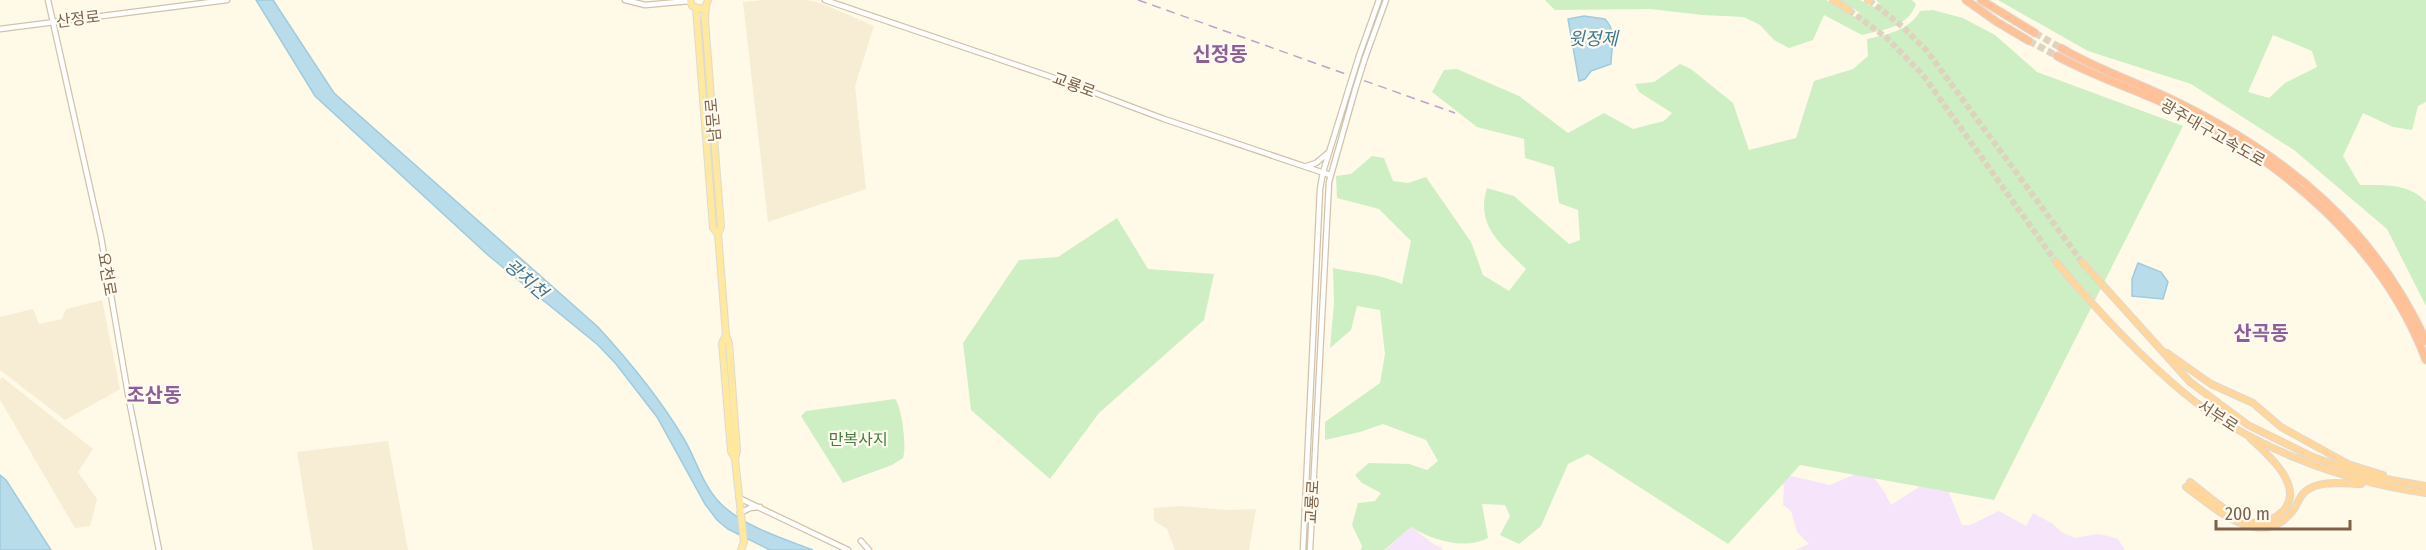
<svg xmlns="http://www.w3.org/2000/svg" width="2426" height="550" font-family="'Fira Sans Condensed','Noto Sans KR',sans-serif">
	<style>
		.residential { fill: #f7edd5 }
		.education { fill: #f6e4fb }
		.green { fill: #ceefc3; fill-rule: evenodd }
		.water { fill: #b9dceb; stroke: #9ecbde; stroke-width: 1.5 }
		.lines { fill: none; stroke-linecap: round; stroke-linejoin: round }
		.trunk-tunnel { stroke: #ded3bf; stroke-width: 6; stroke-dasharray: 6 3; stroke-linecap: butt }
		.motorway-tunnel { stroke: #ded3bf; stroke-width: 7; stroke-dasharray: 7 3.5; stroke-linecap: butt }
		.tertiary-casing { stroke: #d3c2ab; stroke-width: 7 }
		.primary-casing { stroke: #e0d9d3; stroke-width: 8 }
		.trunk-casing { stroke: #e0d9d3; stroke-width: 8 }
		.motorway-casing { stroke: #e0d9d3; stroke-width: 9 }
		.tertiary { stroke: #fff; stroke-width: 4.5 }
		.primary { stroke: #ffe99e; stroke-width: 6 }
		.trunk { stroke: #ffd69b; stroke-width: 6 }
		.motorway { stroke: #ffc298; stroke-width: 7 }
		.rail { stroke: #bfa3cb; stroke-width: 1.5; stroke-dasharray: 9 6; stroke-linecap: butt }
		.tertiary-bridge-casing { stroke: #d3c2ab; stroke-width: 7; stroke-linecap: butt }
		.tertiary-bridge { stroke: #fff; stroke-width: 4.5 }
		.labels { text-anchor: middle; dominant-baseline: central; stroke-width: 4.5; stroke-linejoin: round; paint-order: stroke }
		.street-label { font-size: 16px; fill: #7c6248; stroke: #fffbf0 }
		.park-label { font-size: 16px; fill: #457d3c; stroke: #fffbf0 }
		.water-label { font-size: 18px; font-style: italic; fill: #3e7892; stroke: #fffbf0 }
		.quarter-label { font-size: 20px; font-weight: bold; fill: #8d5f99; stroke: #fffbf0 }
	</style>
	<rect width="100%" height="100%" fill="#fff9e7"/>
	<!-- residential -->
	<path class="residential" d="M 764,0 L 808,0 L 823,4 L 874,26 L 855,86 L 866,189 L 768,222 L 743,2 Z
		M 102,300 L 120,389 L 65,420 L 0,370 L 0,317 L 33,309 L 39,324 L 62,319 L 66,309 Z
		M 2,377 L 93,449 L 78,472 L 97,499 L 90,526 L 75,528 L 0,400 L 0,380 Z
		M 388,441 L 408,550 L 313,550 L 297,452 Z
		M 1180,506 L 1228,510 L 1256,509 L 1249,550 L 1175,550 L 1167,529 L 1154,521 L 1154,508 Z"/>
	<!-- education -->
	<path class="education" d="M 1867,469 L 1884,491 L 1891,505 L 1941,473 L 1962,525 L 1970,525 L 1999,511 L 2026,526 L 2033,513 L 2053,524 L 2061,532 L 2075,538 L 2098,534 L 2108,536 L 2118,539 L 2125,550 L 1795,550 L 1809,544 L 1797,532 L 1791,511 L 1783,505 L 1784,487 L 1778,473 L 1830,485 Z
		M 1411,527 L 1435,545 L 1441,547 L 1443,550 L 1385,550 Z"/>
	<!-- green -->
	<path class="green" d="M 1545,0 L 1826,0 L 1857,18 L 1860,13 L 1840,0 L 1860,0 L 1876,8 L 1880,4 L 1876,0 L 1912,0 L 1916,4 C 1907,28 1885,29 1862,35 L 1824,15 L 1813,40 L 1789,48 L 1774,40 L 1760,25 L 1744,17 L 1703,15 L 1650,9 L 1555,10 Z
		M 1998,0 L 2426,0 L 2426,102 L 2418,106 L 2412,130 L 2393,127 L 2363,113 L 2343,156 L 2360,185 C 2383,185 2410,183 2426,202 L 2426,306 L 2387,229 L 2294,150 L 2191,84 L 2088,51 ZM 2273,35 L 2312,51 L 2317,67 L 2285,83 L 2269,98 L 2248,92 Z
		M 1933,10 L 1963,18 L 1995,35 L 2037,72 L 2183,126 L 1994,500 L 1800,465 L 1728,544 L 1588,454 L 1568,464 L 1541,526 L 1519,544 L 1500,535 L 1510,516 L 1505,505 L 1482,504 L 1488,538 C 1465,550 1434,541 1411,527 L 1384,550 L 1361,550 L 1362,546 L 1352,525 L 1358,503 L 1375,501 L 1381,493 L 1362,483 L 1355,475 L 1369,463 L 1409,464 L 1427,470 L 1438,461 L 1426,440 L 1383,424 L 1360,432 L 1325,440 L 1325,422 L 1380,383 L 1385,354 L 1380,310 L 1357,306 L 1351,330 L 1330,348 L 1334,303 L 1333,268 C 1356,273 1381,274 1402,284 L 1411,241 L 1379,209 L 1337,198 L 1336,176 L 1351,174 L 1372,156 L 1384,158 L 1393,181 L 1408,183 L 1426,177 L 1471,242 L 1483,275 L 1509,291 L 1526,269 C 1501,244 1475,226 1487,188 L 1514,196 L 1569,244 L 1580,240 L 1578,210 L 1559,203 L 1554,167 L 1525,158 L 1524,139 L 1477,127 L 1432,92 L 1444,70 L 1457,69 L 1519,96 L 1568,133 L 1604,113 L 1633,129 L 1664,121 L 1672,113 L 1639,92 L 1635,84 L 1654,82 L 1680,64 L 1691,69 L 1733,103 L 1749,150 L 1796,138 L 1814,81 L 1853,69 L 1868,56 L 1867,39 C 1886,35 1910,30 1920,11 Z
		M 1117,218 L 1148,269 L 1214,274 L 1204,320 L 1099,413 L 1050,479 L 971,410 L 963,343 L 1019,260 L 1058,257 Z
		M 895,399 C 902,407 907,448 903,458 L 892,465 L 843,483 L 801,416 L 806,411 Z"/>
	<!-- water -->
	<path class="water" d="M 256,0 L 273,0 L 334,93 L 598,327 C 630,362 660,398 684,439 C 696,459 703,486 720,503 C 744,527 782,538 813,550 L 770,550 L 728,529 L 717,520 L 705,504 L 657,417 L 616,364 L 598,345 L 489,256 L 315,96 Z
		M 1584,16 L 1605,19 C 1618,33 1611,47 1611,64 L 1591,71 L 1585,79 L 1579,81 L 1568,19 Z
		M 2138,263 L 2161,272 L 2168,282 L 2163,299 L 2132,296 L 2132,279 Z
		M 0,475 L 6,480 L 51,550 L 0,550 Z"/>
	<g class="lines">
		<!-- trunk-tunnel -->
		<path class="trunk-tunnel" d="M 1869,0 L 1903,27 L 1927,51 L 2082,262
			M 1849,10 L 1887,38 L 1923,75 L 2056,262"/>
		<!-- motorway-tunnel -->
		<path class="motorway-tunnel" d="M 2035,33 L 2061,48
			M 2029,41 L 2057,56"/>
		<!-- tertiary casing -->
		<g class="tertiary-casing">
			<path id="tertiary" d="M 48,0 L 101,237 L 129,400 L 159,550
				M 625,0 L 645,5 L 690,1
				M 825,0 L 1066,82 L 1164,119 L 1330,175
				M 0,29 L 227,0
				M 1359,56 L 1379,0
				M 1365,58 L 1386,0
				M 1307,166 L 1316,163 L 1328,153
				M 739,498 L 848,550
				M 740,513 L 750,508 L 760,507
				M 861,541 L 869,550
				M 1303,550 L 1320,189 L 1323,172 L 1349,88
				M 1310,550 L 1329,182 L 1355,90"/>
		</g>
		<!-- primary casing -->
		<g class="primary-casing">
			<path id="primary" d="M 690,0 L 692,6 L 701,9 L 706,6 L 708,0
				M 706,6 L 705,20 L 721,227 L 718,234 L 726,335 L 729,343 L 737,451 L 735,459 L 744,542 L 741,550
				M 696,8 L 713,228 L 718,234
				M 726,335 L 722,343 L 731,451 L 735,459"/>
		</g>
		<!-- trunk casing -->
		<g class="trunk-casing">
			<path id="trunk" d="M 1833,0 L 1849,10
				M 1868,0 L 1869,0
				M 2056,262 C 2095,308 2137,354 2184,393 C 2250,447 2341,481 2426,493
				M 2082,262 L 2190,382 L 2248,425 L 2313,457 L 2364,475 L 2426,486
				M 2167,353 L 2211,384 L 2253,403 L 2281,427 L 2348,464 L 2383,475
				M 2190,482 C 2205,493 2237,523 2256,523 C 2267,523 2277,517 2284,510 C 2305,485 2266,453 2250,438
				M 2186,487 C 2215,508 2259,550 2291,513 C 2301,502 2297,493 2315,486 C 2327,481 2348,484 2361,484"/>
		</g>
		<!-- motorway casing -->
		<g class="motorway-casing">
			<path id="motorway" d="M 1966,0 L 1997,22 L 2029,41
				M 1981,0 L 2035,33
				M 2061,48 C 2098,70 2139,83 2177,102 C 2287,156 2374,228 2426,341
				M 2057,56 C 2093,76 2132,88 2170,106 C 2280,158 2382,244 2426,360"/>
		</g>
		<!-- tertiary -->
		<use href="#tertiary" class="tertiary"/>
		<!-- primary -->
		<use href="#primary" class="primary"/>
		<!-- trunk -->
		<use href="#trunk" class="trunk"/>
		<!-- motorway -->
		<use href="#motorway" class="motorway"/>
		<!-- rail -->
		<path class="rail" d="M 1138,0 L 1455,113"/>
		<!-- tertiary-bridge casing -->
		<g class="tertiary-bridge-casing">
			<path id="tertiary-bridge" d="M 1349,88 L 1359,56
				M 1355,90 L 1365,58"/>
		</g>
		<!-- tertiary-bridge -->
		<use href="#tertiary-bridge" class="tertiary-bridge"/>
	</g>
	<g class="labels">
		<!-- street labels -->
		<g class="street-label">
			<text transform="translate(78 19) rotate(-7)">산정로</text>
			<text transform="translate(1074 85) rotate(20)">교룡로</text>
			<text transform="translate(713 120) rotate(-95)">남문로</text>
			<text transform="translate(2213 133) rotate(30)">광주대구고속도로</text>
			<text transform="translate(107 274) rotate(80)">요천로</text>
			<text transform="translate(2218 416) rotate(33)">서부로</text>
			<text transform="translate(1312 502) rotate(-87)">교룡로</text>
		</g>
		<!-- park labels -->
		<g class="park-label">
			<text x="858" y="439">만복사지</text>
		</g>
		<!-- water labels -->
		<g class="water-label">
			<text x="1593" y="39">윗정제</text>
			<text transform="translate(526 279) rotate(41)">광치천</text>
		</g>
		<!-- quarter labels -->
		<g class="quarter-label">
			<text x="1220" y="54">신정동</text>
			<text x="2261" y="333">산곡동</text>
			<text x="154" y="395">조산동</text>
		</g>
	</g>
	<!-- scale -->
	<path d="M2216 520v9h134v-9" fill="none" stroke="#7c6248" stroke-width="3"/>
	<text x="2225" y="520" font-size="18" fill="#7c6248" stroke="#fffbf0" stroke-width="4.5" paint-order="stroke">200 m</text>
</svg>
